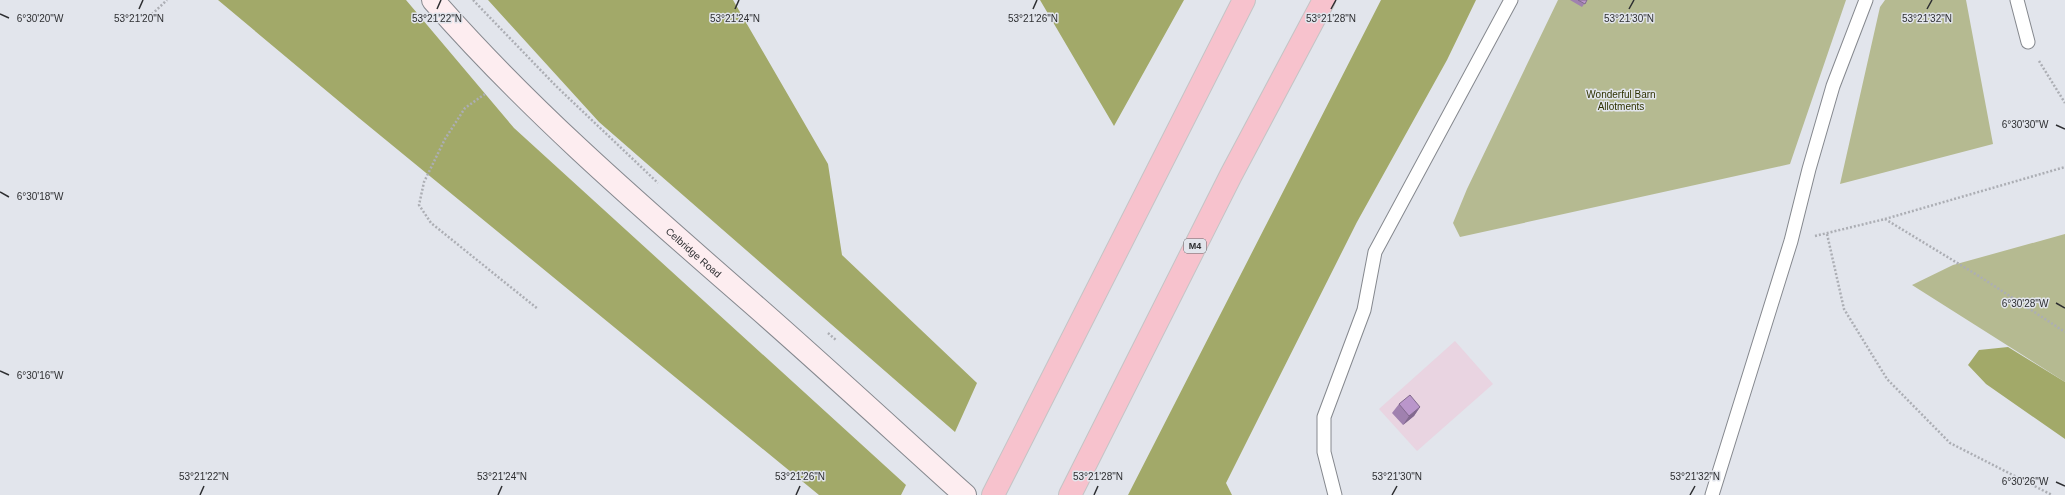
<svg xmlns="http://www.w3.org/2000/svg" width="2065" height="495" font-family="Arial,sans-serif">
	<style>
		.industrial { fill: #e9d4e1 }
		.green { fill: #b5ba91 }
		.forest { fill: #a2a969 }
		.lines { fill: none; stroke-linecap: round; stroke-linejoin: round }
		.lane-casing { stroke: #85888e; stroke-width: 15 }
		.secondary-casing { stroke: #85888e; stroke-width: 24 }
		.highway-casing { stroke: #c4c4c5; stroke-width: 24 }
		.path { stroke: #acaeb4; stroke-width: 2.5; stroke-dasharray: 2 2; stroke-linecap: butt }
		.lane { stroke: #fff; stroke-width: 13 }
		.secondary { stroke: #fdedf0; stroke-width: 22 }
		.highway { stroke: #f7c2cd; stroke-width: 22 }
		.wall { fill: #a081af }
		.shaded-wall { fill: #82698e }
		.building { fill: #ba96cb; stroke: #82698e }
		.ticks { fill: none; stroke: #2d2e31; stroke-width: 1.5 }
		.labels { text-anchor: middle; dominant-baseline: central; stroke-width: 3; stroke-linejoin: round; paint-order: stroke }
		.shield { fill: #e2e5ec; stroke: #636569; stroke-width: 1 }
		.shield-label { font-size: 9px; font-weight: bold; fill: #2d2e31 }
		.park-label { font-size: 10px; fill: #2e3200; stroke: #e2e5ec }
		.street-label { font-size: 10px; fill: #2d2e31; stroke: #e2e5ec }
		.ticks-label { font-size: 10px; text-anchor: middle; fill: #2d2e31; stroke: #e2e5ec; stroke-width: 3; stroke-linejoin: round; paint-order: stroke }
	</style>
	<rect width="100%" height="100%" fill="#e2e5ec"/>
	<!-- industrial -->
	<path class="industrial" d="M 1455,341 L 1493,384 L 1417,451 L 1379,409 Z"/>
	<!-- green -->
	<path class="green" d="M 1558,0 L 1846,0 L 1790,164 L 1460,237 L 1453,223 L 1467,189 Z
		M 1885,0 L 1966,0 L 1993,144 L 1840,184 L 1880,7 Z
		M 2065,234 L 2065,382 L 1912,285 L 1953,265 Z"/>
	<!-- forest -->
	<path class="forest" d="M 218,0 L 406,0 L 514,128 L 906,485 L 901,495 L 819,495 L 359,118 Z
		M 488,0 L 733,0 L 828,164 L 842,255 L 977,383 L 955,432 L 599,122 Z
		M 1040,0 L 1184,0 L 1114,126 Z
		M 1381,0 L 1476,0 L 1447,60 L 1357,222 L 1226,483 L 1232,495 L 1128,495 Z
		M 2008,347 L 2065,382 L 2065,439 L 1986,384 L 1968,365 L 1979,350 Z"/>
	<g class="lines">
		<!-- lane casing -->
		<g class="lane-casing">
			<path id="lane" d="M 2017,0 L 2028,42
				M 1335,495 L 1324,452 L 1324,417 L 1364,310 L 1375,252 L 1511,0
				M 1712,495 L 1791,241 L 1809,169 L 1833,86 L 1866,0"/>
		</g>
		<!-- secondary casing -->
		<g class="secondary-casing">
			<g id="secondary">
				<path id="s1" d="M 433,0 C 530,111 643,208 753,304 C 825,367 894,431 965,495"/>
			</g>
		</g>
		<!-- highway casing -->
		<g class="highway-casing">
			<path id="highway" d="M 993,495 L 1244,0
				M 1070,495 L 1231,175 L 1324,0"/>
		</g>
		<!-- path -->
		<path class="path" d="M 473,0 L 556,86 L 658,183
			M 149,17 L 167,0
			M 2039,61 L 2065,103
			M 485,94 L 465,108 L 445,139 L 424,182 L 419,205 L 431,223 L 538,309
			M 1885,219 L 1982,278 L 2065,332
			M 1827,234 L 1844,309 L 1887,379 L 1950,443 L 2052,495
			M 1815,236 L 1885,219 L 2065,167
			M 828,333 L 836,340"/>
		<!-- lane -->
		<use href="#lane" class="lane"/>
		<!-- secondary -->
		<use href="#secondary" class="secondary"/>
		<!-- highway -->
		<use href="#highway" class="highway"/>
	</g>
	<!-- wall -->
	<path class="wall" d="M 1570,0 L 1587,0 L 1582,7 Z
		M 1399,404 L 1420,407 L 1414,416 L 1403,425 L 1392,413 Z"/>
	<!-- shaded-wall -->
	<path class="shaded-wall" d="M 1420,407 L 1414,416 L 1403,425 L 1409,416 Z"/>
	<!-- building -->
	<path class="building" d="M 1578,0 L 1587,0 L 1585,4 Z
		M 1410,395 L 1420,407 L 1409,416 L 1399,404 Z"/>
	<!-- ticks -->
	<path class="ticks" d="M 139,9 L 143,0M 437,9 L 441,0M 735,9 L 739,0M 1033,9 L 1037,0M 1331,9 L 1336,0M 1629,9 L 1634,0M 1927,9 L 1932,0M 0,14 L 9,18M 2056,125 L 2065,129M 0,192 L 9,197M 2056,303 L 2065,308M 0,371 L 9,375M 2056,482 L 2065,486M 200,495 L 204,486M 498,495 L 502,486M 796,495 L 800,486M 1094,495 L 1098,486M 1392,495 L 1397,486M 1690,495 L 1695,486"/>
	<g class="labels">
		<!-- shield labels -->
		<rect class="shield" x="1184" y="239" width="22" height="14" rx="3"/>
		<g class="shield-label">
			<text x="1195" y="246">M4</text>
		</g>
		<!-- park labels -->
		<g class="park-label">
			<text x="1621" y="94">Wonderful Barn<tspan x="1621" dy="12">Allotments</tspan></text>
		</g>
		<!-- street labels -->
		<g class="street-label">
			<text stroke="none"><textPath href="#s1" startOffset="363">Celbridge Road</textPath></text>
		</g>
	</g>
	<g class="ticks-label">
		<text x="40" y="22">6°30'20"W</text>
		<text x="139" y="22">53°21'20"N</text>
		<text x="437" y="22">53°21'22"N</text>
		<text x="735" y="22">53°21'24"N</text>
		<text x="1033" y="22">53°21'26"N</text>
		<text x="1331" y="22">53°21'28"N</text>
		<text x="1629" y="22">53°21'30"N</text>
		<text x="1927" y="22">53°21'32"N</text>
		<text x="2025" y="128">6°30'30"W</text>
		<text x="40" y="200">6°30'18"W</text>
		<text x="2025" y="307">6°30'28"W</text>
		<text x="40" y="379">6°30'16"W</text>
		<text x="204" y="480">53°21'22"N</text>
		<text x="502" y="480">53°21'24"N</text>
		<text x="800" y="480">53°21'26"N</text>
		<text x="1098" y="480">53°21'28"N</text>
		<text x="1397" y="480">53°21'30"N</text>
		<text x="1695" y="480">53°21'32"N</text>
		<text x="2025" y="485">6°30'26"W</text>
	</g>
</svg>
